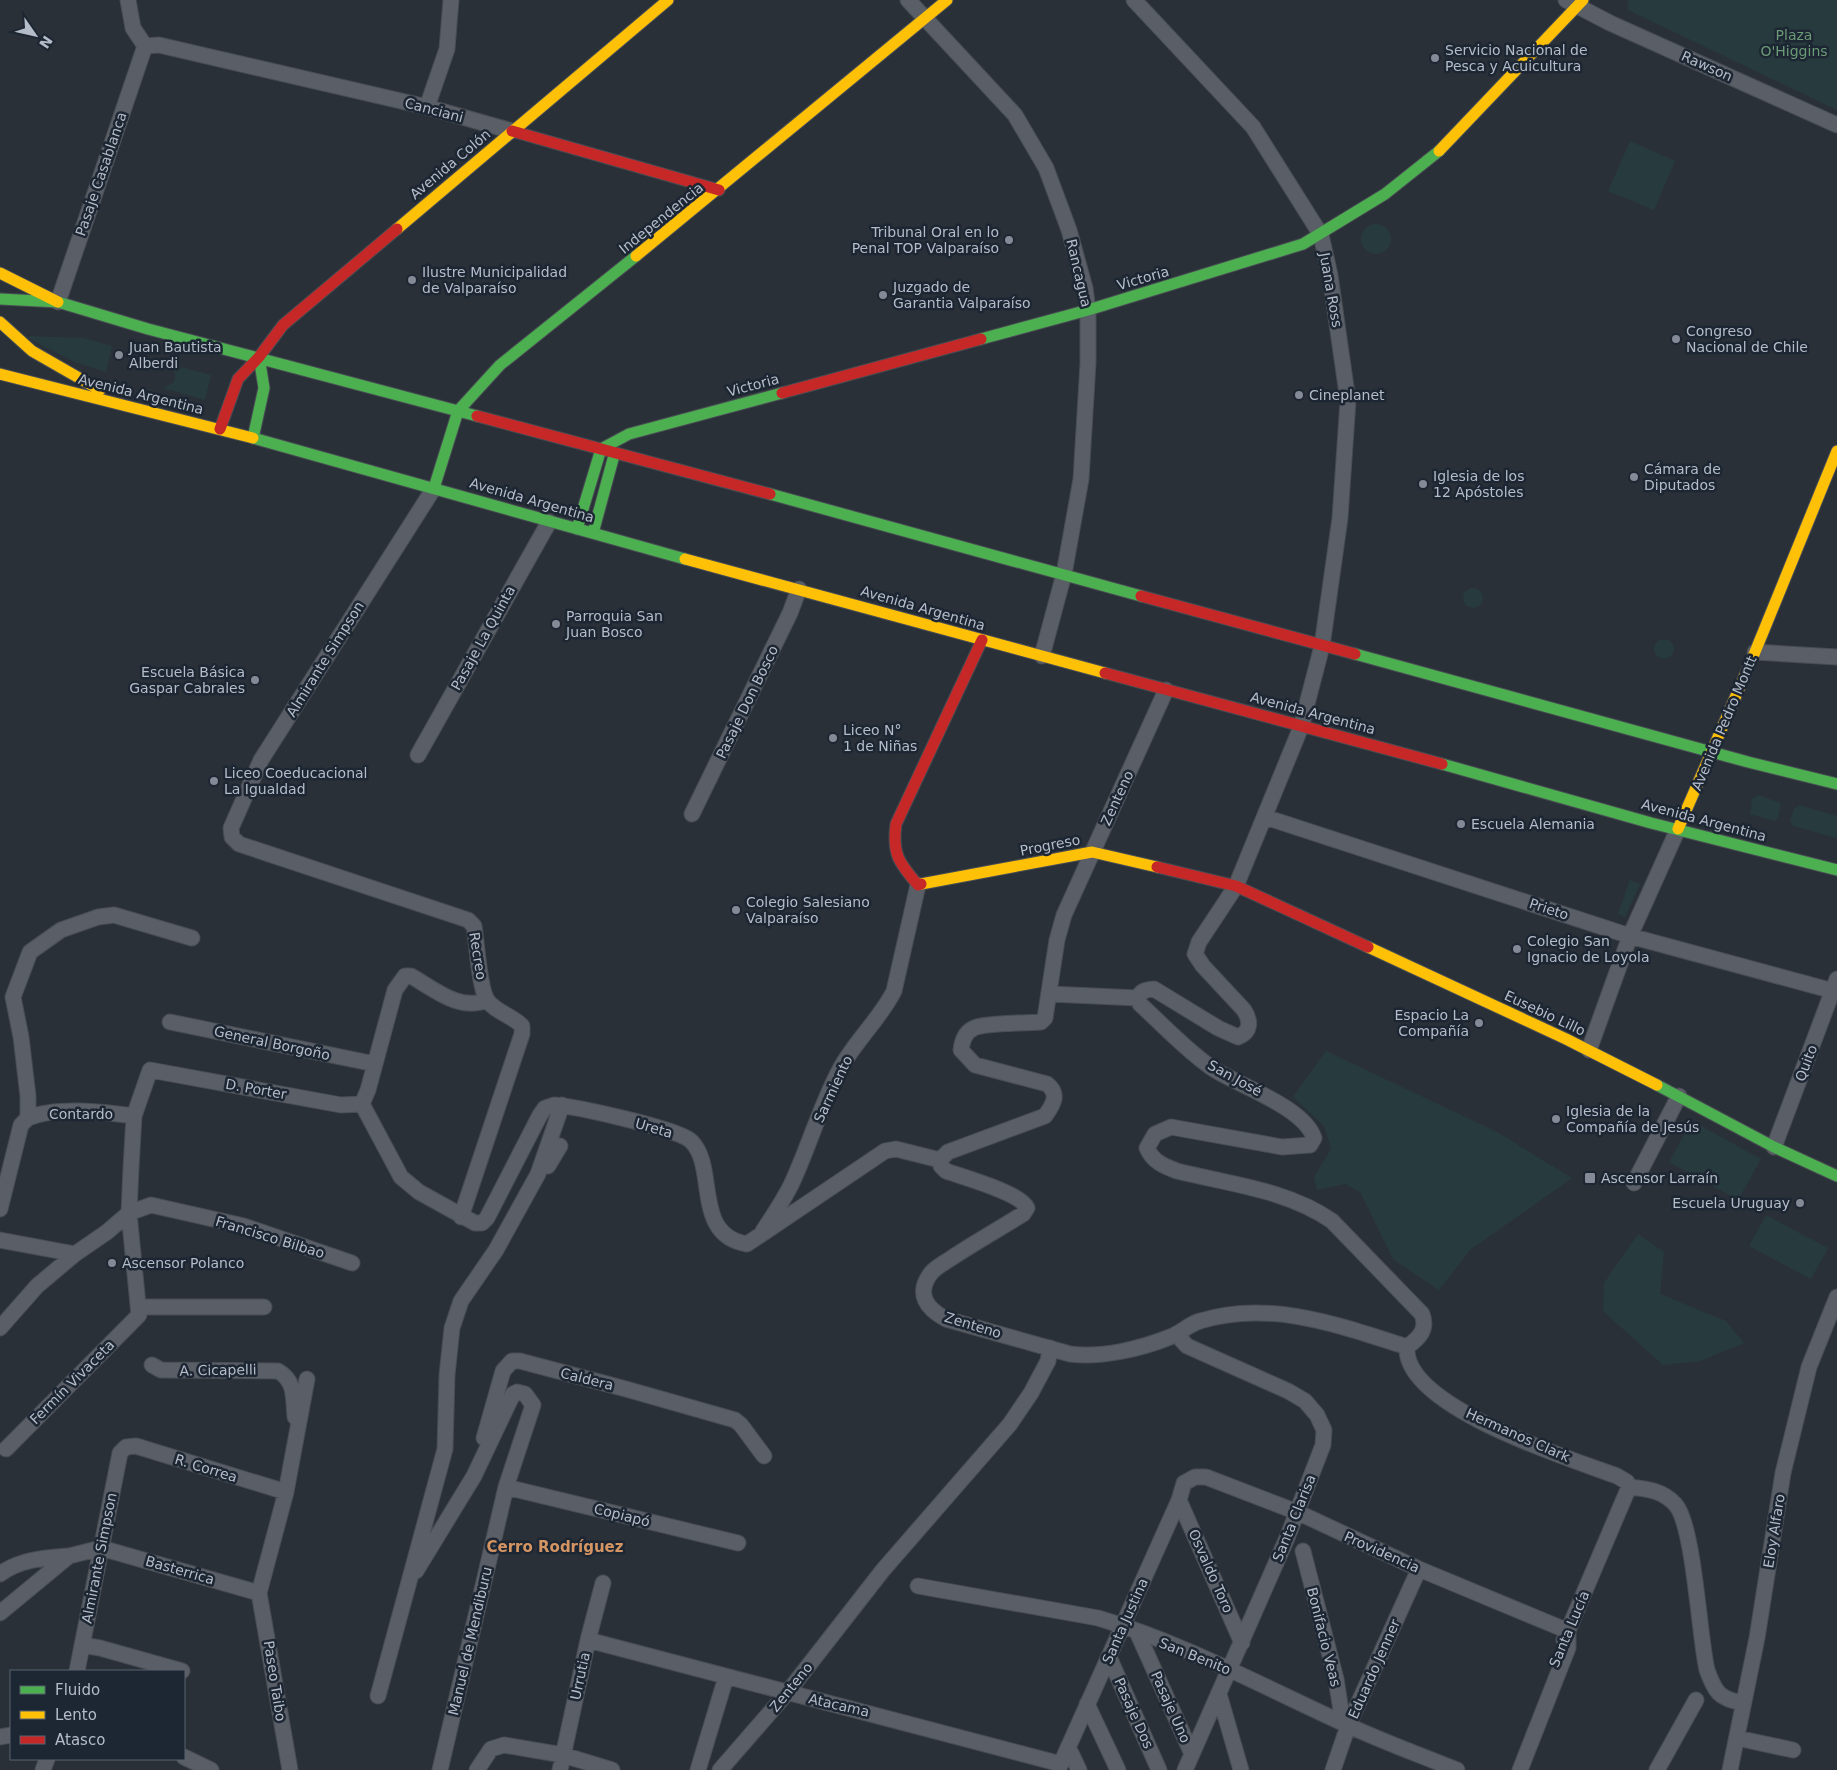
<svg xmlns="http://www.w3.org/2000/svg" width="1837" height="1770" font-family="'DejaVu Sans',sans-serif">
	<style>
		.green { fill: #273a3e }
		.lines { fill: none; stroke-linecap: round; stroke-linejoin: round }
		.street-casing { stroke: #484c53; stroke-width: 17 }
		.fast-casing { stroke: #484c53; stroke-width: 13 }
		.slow-casing { stroke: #484c53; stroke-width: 13 }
		.jam-casing { stroke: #484c53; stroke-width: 13 }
		.street { stroke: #5a5e66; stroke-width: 15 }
		.fast { stroke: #4caf50; stroke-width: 11 }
		.slow { stroke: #ffc107; stroke-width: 11 }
		.jam { stroke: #c62828; stroke-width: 11 }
		.poi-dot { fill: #848b96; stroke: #1d2633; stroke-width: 2 }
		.labels { text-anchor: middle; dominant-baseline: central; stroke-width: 5; stroke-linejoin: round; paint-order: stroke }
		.park-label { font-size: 14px; fill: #6b9a76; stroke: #1d2633 }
		.poi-label { font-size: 14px; fill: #b4bcc9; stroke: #1d2633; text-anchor: start }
		.street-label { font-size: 14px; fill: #b4bcc9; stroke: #1d2633 }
		.neighbourhood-label { font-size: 15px; font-weight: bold; fill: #d59563; stroke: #1d2633 }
	</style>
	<rect width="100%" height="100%" fill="#2a3038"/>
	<!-- green -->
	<path class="green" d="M 1628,0 L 1837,0 L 1837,110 L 1628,10 Z
		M 1630,141 L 1675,161 L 1654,210 L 1608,191 Z
		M1361 239a15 15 0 1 1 30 0a15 15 0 1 1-30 0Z
		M 29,336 L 84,338 L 112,346 L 106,372 L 77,363 L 29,339 Z
		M 169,364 L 211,375 L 205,400 L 163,388 L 174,382 C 178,371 171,371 169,364 Z
		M1463 598a10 10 0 1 1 20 0a10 10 0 1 1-20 0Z
		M1654 649a10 10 0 1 1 20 0a10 10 0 1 1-20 0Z
		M 1759,795 L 1781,803 L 1778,818 L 1775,821 L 1750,814 L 1752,799 Z
		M 1799,805 L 1837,816 L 1837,838 L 1793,826 L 1790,820 L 1794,809 Z
		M 1630,880 L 1640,884 L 1625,917 L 1618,914 Z
		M 1326,1051 L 1497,1132 L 1572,1178 L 1470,1250 L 1439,1290 L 1393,1259 L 1360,1192 L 1345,1184 L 1317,1190 L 1314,1177 L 1331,1149 L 1324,1126 L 1293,1097 Z
		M 1692,1121 L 1761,1159 L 1738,1200 L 1669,1162 Z
		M 1766,1215 L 1828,1248 L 1811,1279 L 1749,1246 Z
		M 1638,1234 L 1664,1252 L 1660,1294 L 1726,1321 L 1744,1343 L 1700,1361 L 1663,1365 L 1603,1311 L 1604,1283 Z"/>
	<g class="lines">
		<!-- street casing -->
		<g class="street-casing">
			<path id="street" d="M 128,0 L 133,28 L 145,46
				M 908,0 L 1015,115 L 1046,168 L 1069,230 L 1085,288 L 1088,310 L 1088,363 L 1081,479 L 1064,574 L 1042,656
				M 1134,0 L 1253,127 L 1321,235 L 1330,275 L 1348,401 L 1340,518 L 1322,646 L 1301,727 L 1236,886 L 1199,942 L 1195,954 L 1203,966 L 1244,1010 C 1251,1021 1251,1032 1238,1037 L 1218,1028 L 1154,989 C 1146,990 1141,990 1138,998 L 1140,1004 C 1164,1026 1186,1050 1212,1068 C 1239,1086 1304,1107 1314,1138 L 1310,1145 L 1282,1147 L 1171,1127 L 1155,1134 L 1147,1148 C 1153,1162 1164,1166 1177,1171 C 1229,1184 1288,1190 1332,1221 L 1422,1314 C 1428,1330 1419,1338 1407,1347
				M 1566,0 L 1610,23 L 1837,125
				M 145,46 L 159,45 L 427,107 L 512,131
				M 427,107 L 447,49 L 451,0
				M 58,302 L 145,46
				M 434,488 L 261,760 L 231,828 L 232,837 L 239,844 L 468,920 L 474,926 C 477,943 479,987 487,1000 C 495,1012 513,1016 522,1026 L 522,1034 L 461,1217
				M 1755,652 L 1837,657
				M 1166,690 L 1064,915 L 1057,940 L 1045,1018 L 1041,1022 C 1027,1023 984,1023 974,1028 C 965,1032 962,1041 961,1050 L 975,1065 L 1047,1084 C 1060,1094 1053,1105 1045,1116 L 948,1152 L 940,1160 L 941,1166 L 946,1171 C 963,1177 1021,1193 1027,1208 L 1023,1214 C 999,1229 974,1243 950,1259 C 944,1263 936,1267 931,1273 C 915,1294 927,1309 946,1319 L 1070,1354 C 1102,1358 1140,1349 1170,1337 C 1181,1333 1189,1324 1200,1321 C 1270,1299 1341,1326 1407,1347
				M 418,755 L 549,522
				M 692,814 L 790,613 L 799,589
				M 1265,817 L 1630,936 L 1837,992
				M 1050,994 L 1138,998
				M 487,1000 C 460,1012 434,989 411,976 L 405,976 L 395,990 L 368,1090 L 362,1104 L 401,1177 L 419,1192 L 475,1223 L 482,1223 L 487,1218 L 540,1115 L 545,1108 L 554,1105 C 574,1106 679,1129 691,1141 C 718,1167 692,1235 747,1244 L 885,1151 L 896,1149 L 940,1160
				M 170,1022 L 375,1064
				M 1589,1050 L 1630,936 L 1678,829
				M 28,1118 C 56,1106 104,1112 134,1116
				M 1774,1147 L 1837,979
				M 548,1166 L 560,1146
				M 1634,1183 L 1679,1096
				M 0,1209 L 21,1125 L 28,1118 L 28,1096 L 21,1037 L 13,997 L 30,952 L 61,930 L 98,917 L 114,915 L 192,938
				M 763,1231 C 773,1216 783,1201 791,1185 C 809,1147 820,1106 840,1069 C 855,1041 880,1019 894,991 L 918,885
				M 0,1240 L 75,1254
				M 138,1307 L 264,1307
				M 0,1328 L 37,1286 L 75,1254 L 107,1232 L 129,1213 L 151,1205 L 244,1226 L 352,1263
				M 1176,1334 L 1187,1346 L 1288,1391 L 1305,1401 L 1317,1415 L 1324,1430 L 1323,1445 L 1287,1538 L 1185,1770
				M 1407,1347 C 1403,1407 1571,1459 1617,1476 L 1627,1482 L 1629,1487
				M 152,1365 L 161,1370 L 278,1371 C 296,1381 293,1399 295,1417
				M 484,1438 L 503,1371 L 512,1361 L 520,1361 L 626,1389 L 735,1420 L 741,1425 L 764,1456
				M 6,1449 L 139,1315 L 129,1213 L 131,1168 L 134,1116 L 150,1070 L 341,1105 L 362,1104
				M 506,1487 L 738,1543
				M 1629,1487 C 1647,1489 1662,1490 1675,1504 C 1694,1524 1699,1636 1707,1670 C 1715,1692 1719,1699 1743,1703
				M 1179,1500 L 1242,1643
				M 1303,1551 L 1336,1679 L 1343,1723
				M 416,1571 L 474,1476 L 513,1394 L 517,1392 L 525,1394 L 533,1405 L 506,1487 L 440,1770
				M 0,1574 C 21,1559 44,1558 69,1556
				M 918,1586 L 1098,1618 C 1183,1643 1264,1687 1345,1724 C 1381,1741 1420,1755 1457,1770
				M 0,1613 L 69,1556 L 101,1548 L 259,1593
				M 1137,1632 L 1192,1754
				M 588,1640 L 1061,1764
				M 1564,1640 L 1629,1487
				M 82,1645 L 100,1648 L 182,1671
				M 1109,1657 L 1159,1770
				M 77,1671 L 120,1453 L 126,1447 L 136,1446 L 286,1492
				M 1219,1694 L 1241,1770
				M 378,1696 L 445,1449 L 447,1375 L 452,1328 L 461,1301 L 496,1250 L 538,1174 L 562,1105
				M 1087,1704 L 1118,1770
				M 0,1737 L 11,1735
				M 1737,1738 L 1793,1750
				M 1068,1747 L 1079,1770
				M 184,1757 L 211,1770
				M 43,1770 L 47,1759
				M 290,1770 L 259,1593 L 286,1492 L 307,1379
				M 477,1770 L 491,1749 L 504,1745 L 563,1755 L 612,1770
				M 560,1770 L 588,1640 L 603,1583
				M 698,1770 L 726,1677
				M 720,1770 L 787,1693 L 883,1570 L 1010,1424 L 1031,1393 L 1048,1361 L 1050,1348
				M 1058,1770 L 1179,1500 L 1184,1483 L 1195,1477 L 1206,1477 L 1297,1512 L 1419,1569 L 1568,1631 L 1568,1648 L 1520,1770
				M 1333,1770 L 1348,1726 L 1419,1569
				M 1657,1770 L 1696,1700
				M 1730,1770 L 1757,1638 L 1783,1473 L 1809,1367 L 1837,1297"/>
		</g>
		<!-- fast casing -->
		<g class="fast-casing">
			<path id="fast" d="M 0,299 L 58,302 L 148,329 L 477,416
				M 981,339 L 1088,310 L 1303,244 L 1385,194 L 1439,151
				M 253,438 L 264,388 L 259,357
				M 253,438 L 685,559
				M 434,488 L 458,411 L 500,365 L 636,256
				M 770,494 L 1141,596
				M 577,529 L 601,449 L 629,434 L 782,393
				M 593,533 L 613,459
				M 1355,654 L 1748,762 L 1837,784
				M 1442,764 L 1651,823 L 1837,870
				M 1657,1085 L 1774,1147 L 1837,1176"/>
		</g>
		<!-- slow casing -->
		<g class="slow-casing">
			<path id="slow" d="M 1439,151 L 1583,0
				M 397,229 L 668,0
				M 636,256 L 947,0
				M 0,273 L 58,302
				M 0,322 L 32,351 L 100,390
				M 0,374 L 253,438
				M 685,559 L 1105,673
				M 1678,829 L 1755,652 L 1837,451
				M 921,884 L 1092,852 L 1157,867
				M 1368,947 L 1566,1039 L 1657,1085"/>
		</g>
		<!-- jam casing -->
		<g class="jam-casing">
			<path id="jam" d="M 512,131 L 719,190
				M 782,393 L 981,339
				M 477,416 L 770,494
				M 220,429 L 238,379 L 259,357 L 283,325 L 397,229
				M 1141,596 L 1355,654
				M 1105,673 L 1442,764
				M 1157,867 L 1236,886 L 1368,947
				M 921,884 L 918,885 C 899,863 892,854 896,824 L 982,640"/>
		</g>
		<!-- street -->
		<use href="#street" class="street"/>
		<!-- fast -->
		<use href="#fast" class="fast"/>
		<!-- slow -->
		<use href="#slow" class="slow"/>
		<!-- jam -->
		<use href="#jam" class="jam"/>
	</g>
	<!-- markers -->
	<g class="poi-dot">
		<circle cx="1435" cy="58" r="5"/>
		<circle cx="1009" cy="240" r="5"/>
		<circle cx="412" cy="280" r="5"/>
		<circle cx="883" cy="295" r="5"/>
		<circle cx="1676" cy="339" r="5"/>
		<circle cx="119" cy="355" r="5"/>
		<circle cx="1299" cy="395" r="5"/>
		<circle cx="1634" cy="477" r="5"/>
		<circle cx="1423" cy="484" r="5"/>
		<circle cx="556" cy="624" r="5"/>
		<circle cx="255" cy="680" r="5"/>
		<circle cx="833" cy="738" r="5"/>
		<circle cx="214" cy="781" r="5"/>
		<circle cx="1461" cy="824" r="5"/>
		<circle cx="736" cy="910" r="5"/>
		<circle cx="1517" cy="949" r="5"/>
		<circle cx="1479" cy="1023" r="5"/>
		<circle cx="1556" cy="1119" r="5"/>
		<rect x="1584" y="1172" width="12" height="12" rx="2.5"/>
		<circle cx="1800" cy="1203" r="5"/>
		<circle cx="112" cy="1263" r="5"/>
	</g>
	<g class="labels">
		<!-- park labels -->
		<g class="park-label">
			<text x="1794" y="35">Plaza<tspan x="1794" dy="16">O'Higgins</tspan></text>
		</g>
		<!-- poi labels -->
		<g class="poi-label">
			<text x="1445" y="50">Servicio Nacional de<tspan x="1445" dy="16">Pesca y Acuicultura</tspan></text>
			<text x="999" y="232" text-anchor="end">Tribunal Oral en lo<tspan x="999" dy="16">Penal TOP Valparaíso</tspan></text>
			<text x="422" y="272">Ilustre Municipalidad<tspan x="422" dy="16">de Valparaíso</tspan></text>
			<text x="893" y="287">Juzgado de<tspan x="893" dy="16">Garantia Valparaíso</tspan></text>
			<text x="1686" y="331">Congreso<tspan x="1686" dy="16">Nacional de Chile</tspan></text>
			<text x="129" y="347">Juan Bautista<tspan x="129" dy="16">Alberdi</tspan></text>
			<text x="1309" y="395">Cineplanet</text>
			<text x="1644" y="469">Cámara de<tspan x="1644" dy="16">Diputados</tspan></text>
			<text x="1433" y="476">Iglesia de los<tspan x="1433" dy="16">12 Apóstoles</tspan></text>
			<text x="566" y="616">Parroquia San<tspan x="566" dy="16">Juan Bosco</tspan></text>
			<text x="245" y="672" text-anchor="end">Escuela Básica<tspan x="245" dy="16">Gaspar Cabrales</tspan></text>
			<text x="843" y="730">Liceo N°<tspan x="843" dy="16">1 de Niñas</tspan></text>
			<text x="224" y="773">Liceo Coeducacional<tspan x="224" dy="16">La Igualdad</tspan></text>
			<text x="1471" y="824">Escuela Alemania</text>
			<text x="746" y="902">Colegio Salesiano<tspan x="746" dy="16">Valparaíso</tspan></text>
			<text x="1527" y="941">Colegio San<tspan x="1527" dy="16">Ignacio de Loyola</tspan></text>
			<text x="1469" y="1015" text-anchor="end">Espacio La<tspan x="1469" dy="16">Compañía</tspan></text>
			<text x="1566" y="1111">Iglesia de la<tspan x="1566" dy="16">Compañía de Jesús</tspan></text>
			<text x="1601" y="1178">Ascensor Larraín</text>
			<text x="1790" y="1203" text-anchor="end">Escuela Uruguay</text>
			<text x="122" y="1263">Ascensor Polanco</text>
		</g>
		<!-- street labels -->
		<g class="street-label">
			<text transform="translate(1707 66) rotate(24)">Rawson</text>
			<text transform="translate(434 110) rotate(15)">Canciani</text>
			<text transform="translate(450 164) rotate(-40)">Avenida Colón</text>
			<text transform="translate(101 174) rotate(-71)">Pasaje Casablanca</text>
			<text transform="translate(661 218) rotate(-39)">Independencia</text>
			<text transform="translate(1079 273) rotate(77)">Rancagua</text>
			<text transform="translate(1143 278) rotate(-16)">Victoria</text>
			<text transform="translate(1331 290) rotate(80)">Juana Ross</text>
			<text transform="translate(753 385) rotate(-15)">Victoria</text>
			<text transform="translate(141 394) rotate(14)">Avenida Argentina</text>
			<text transform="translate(532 500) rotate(16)">Avenida Argentina</text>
			<text transform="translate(923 608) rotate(16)">Avenida Argentina</text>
			<text transform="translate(483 638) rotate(-61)">Pasaje La Quinta</text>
			<text transform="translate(325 659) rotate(-58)">Almirante Simpson</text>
			<text transform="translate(747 702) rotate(-64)">Pasaje Don Bosco</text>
			<text transform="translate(1313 713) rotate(15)">Avenida Argentina</text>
			<text transform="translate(1724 723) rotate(-67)">Avenida Pedro Montt</text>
			<text transform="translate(1117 798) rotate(-65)">Zenteno</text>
			<text transform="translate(1704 820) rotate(15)">Avenida Argentina</text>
			<text transform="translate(1050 845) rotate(-11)">Progreso</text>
			<text transform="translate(1549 909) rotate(18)">Prieto</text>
			<text transform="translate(478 956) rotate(81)">Recreo</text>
			<text transform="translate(1545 1013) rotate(25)">Eusebio Lillo</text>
			<text transform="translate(272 1043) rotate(12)">General Borgoño</text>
			<text transform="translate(1806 1063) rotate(-69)">Quito</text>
			<text transform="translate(1235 1078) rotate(29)">San José</text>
			<text transform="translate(256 1089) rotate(10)">D. Porter</text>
			<text transform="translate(833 1089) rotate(-65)">Sarmiento</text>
			<text x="81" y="1114">Contardo</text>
			<text transform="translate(654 1128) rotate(16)">Ureta</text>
			<text transform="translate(270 1237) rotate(17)">Francisco Bilbao</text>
			<text transform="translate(973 1325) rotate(17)">Zenteno</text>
			<text transform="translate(218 1370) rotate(-1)">A. Cicapelli</text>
			<text transform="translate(587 1379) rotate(14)">Caldera</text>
			<text transform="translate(72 1382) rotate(-45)">Fermín Vivaceta</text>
			<text transform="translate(1518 1435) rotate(24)">Hermanos Clark</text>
			<text transform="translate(206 1468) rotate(17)">R. Correa</text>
			<text transform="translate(622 1515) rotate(14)">Copiapó</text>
			<text transform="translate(1294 1518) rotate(-68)">Santa Clarisa</text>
			<text transform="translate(1774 1531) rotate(-81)">Eloy Alfaro</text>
			<text transform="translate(1382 1552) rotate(24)">Providencia</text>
			<text transform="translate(99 1558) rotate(-79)">Almirante Simpson</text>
			<text transform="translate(180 1570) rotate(16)">Basterrica</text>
			<text transform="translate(1211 1571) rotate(66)">Osvaldo Toro</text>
			<text transform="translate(1125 1621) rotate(-66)">Santa Justina</text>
			<text transform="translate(1569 1629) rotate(-67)">Santa Lucía</text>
			<text transform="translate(1324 1637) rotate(76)">Bonifacio Veas</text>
			<text transform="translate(470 1641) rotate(-77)">Manuel de Mendiburu</text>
			<text transform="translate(1195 1656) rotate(22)">San Benito</text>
			<text transform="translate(1374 1669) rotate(-66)">Eduardo Jenner</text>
			<text transform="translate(580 1676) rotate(-78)">Urrutia</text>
			<text transform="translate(275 1681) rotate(81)">Paseo Taibo</text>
			<text transform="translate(791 1687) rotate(-51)">Zenteno</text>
			<text transform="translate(839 1705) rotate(13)">Atacama</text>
			<text transform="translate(1171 1707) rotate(66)">Pasaje Uno</text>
			<text transform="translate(1134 1713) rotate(66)">Pasaje Dos</text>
		</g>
		<!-- neighbourhood labels -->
		<g class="neighbourhood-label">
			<text x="555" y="1547">Cerro Rodríguez</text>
		</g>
	</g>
	<!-- legend -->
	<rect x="10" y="1670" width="175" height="90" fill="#1d2633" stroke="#59626f"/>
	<rect x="20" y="1686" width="25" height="8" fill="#4caf50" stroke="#59626f"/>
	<text x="55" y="1695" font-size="15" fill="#b4bcc9">Fluido</text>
	<rect x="20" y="1711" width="25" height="8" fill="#ffc107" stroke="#59626f"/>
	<text x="55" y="1720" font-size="15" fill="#b4bcc9">Lento</text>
	<rect x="20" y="1736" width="25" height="8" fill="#c62828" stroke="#59626f"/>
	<text x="55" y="1745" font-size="15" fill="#b4bcc9">Atasco</text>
	<!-- north arrow -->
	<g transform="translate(35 35) rotate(124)" stroke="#1d2633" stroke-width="4" paint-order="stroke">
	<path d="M0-4L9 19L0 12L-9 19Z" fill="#b4bcc9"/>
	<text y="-8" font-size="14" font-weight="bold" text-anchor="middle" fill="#b4bcc9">N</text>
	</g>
</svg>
